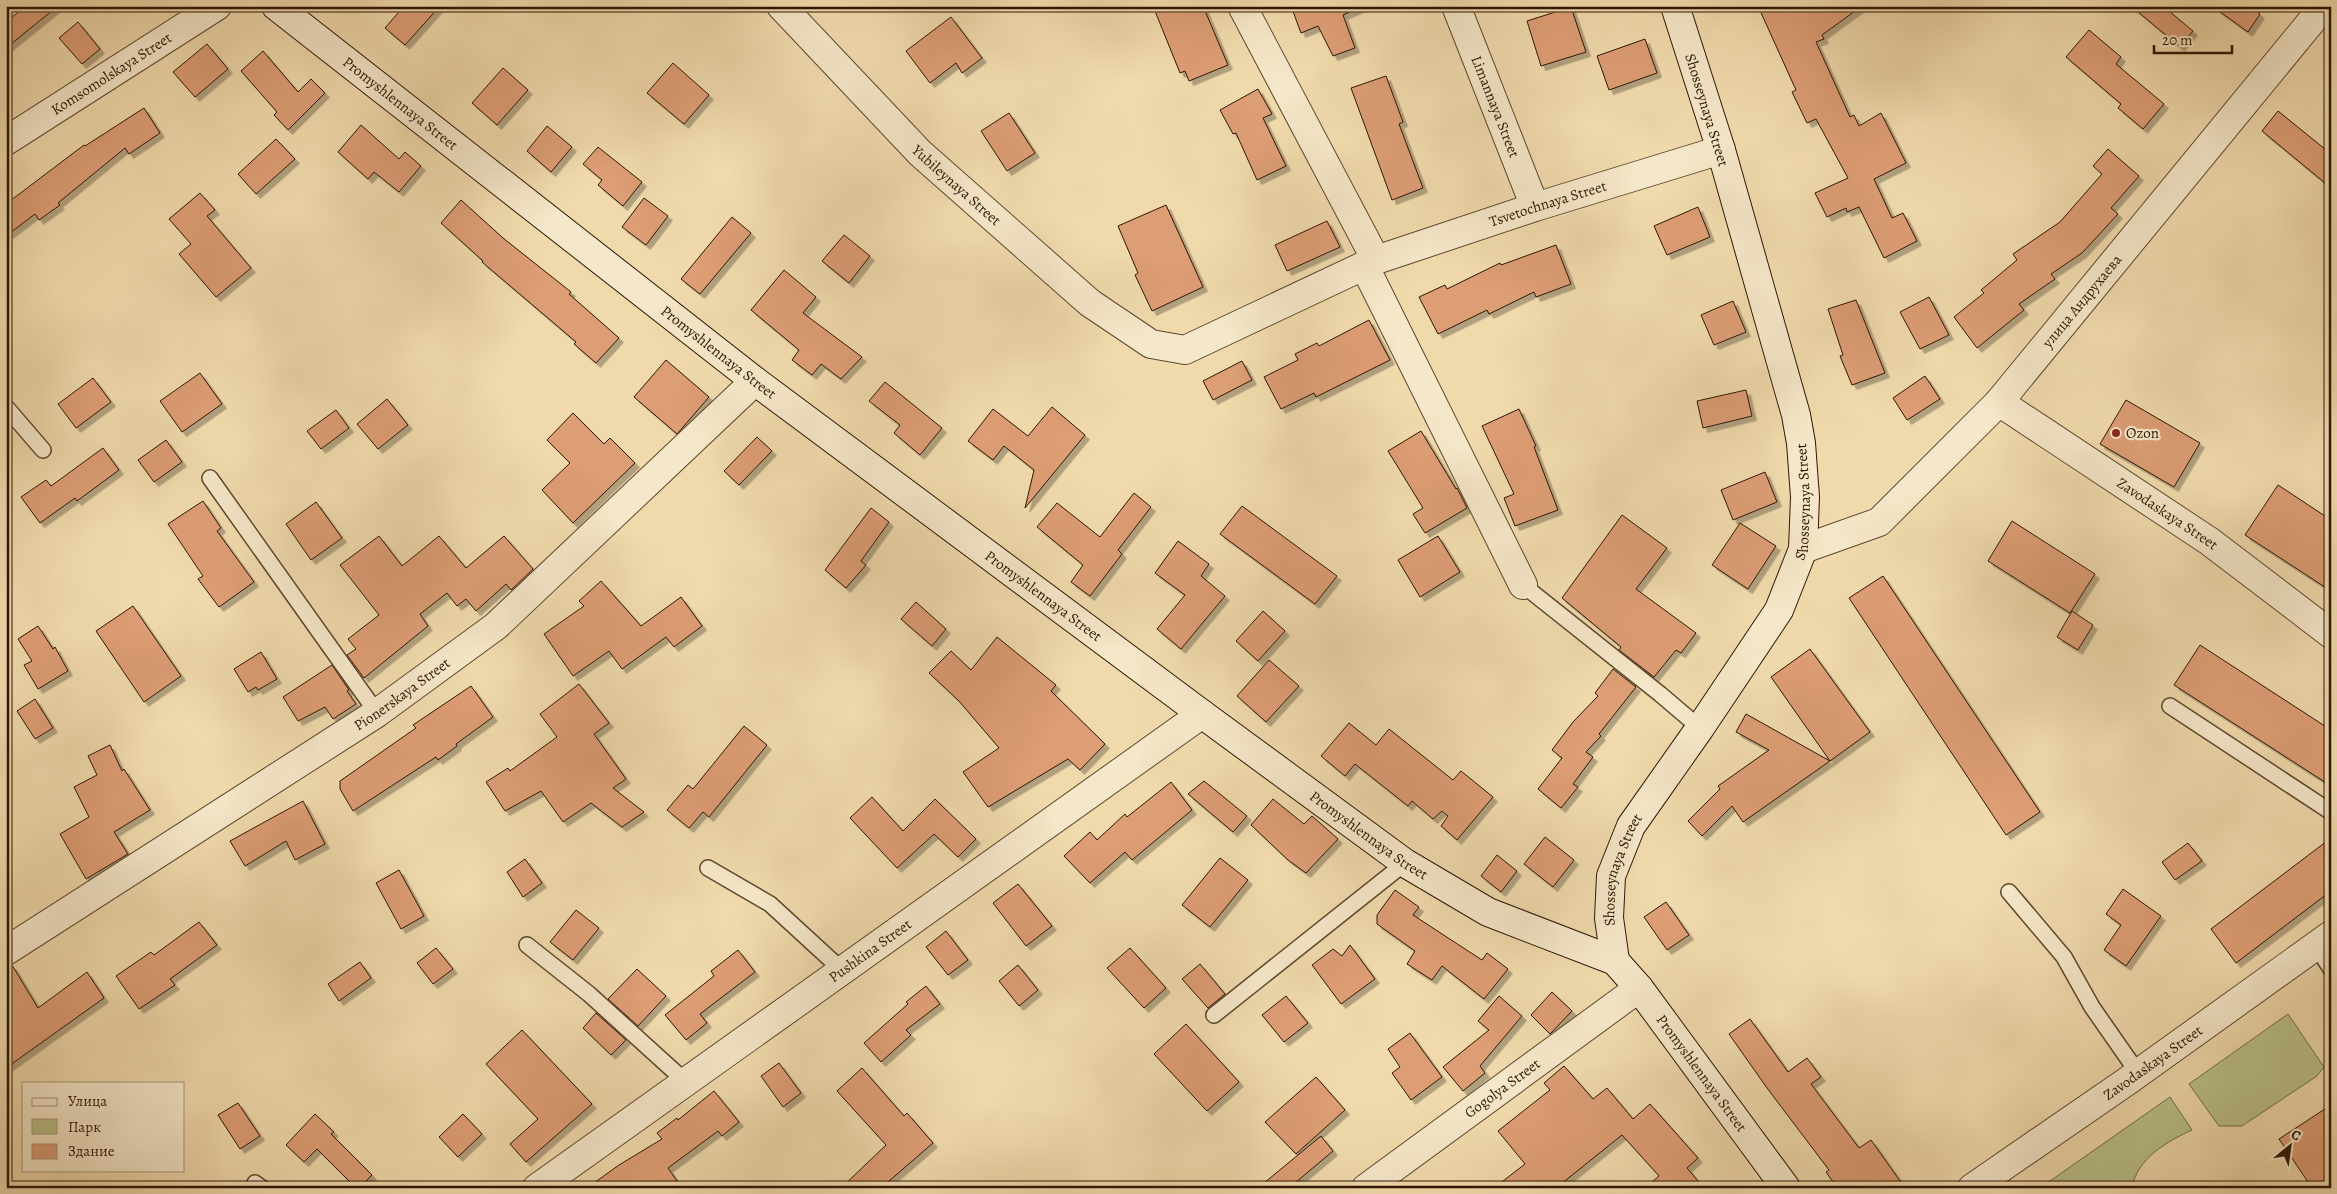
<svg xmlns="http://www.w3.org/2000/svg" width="2337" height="1194" font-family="Alegreya,serif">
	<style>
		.green { fill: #b9c089; stroke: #736b46 }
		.building { fill: #dd9d75; stroke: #2d1604; filter: url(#shadow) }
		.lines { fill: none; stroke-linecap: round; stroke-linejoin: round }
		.lane-casing { stroke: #5e472e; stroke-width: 18 }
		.street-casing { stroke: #5e472e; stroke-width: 30 }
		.secondary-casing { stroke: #2d1604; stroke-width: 30 }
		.lane { stroke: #f5e7c9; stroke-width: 15 }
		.street { stroke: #f5e7c9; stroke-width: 28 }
		.secondary { stroke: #f5e7c9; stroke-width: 28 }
		.poi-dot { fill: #8f2418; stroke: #f5e7c9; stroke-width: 2 }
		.labels { text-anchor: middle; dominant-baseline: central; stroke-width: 4.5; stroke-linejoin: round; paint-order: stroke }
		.street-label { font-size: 15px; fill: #2d1604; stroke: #f5e7c9 }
		.poi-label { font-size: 15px; fill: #2d1604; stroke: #f5e7c9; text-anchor: start }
	</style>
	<defs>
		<filter id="shadow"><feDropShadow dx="4.5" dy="4.5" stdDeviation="0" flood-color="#0004"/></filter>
	</defs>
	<rect width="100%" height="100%" fill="#f0daac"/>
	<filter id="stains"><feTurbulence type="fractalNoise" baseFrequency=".004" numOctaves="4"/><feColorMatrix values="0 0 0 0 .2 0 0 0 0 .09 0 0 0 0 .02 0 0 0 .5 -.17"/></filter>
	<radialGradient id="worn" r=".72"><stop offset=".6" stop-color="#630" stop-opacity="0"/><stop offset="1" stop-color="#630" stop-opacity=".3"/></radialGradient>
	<!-- green -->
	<path class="green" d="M 2288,1014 L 2324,1067 L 2317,1076 L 2242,1126 L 2219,1126 L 2189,1084 Z
		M 2170,1097 L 2192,1130 C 2168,1141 2137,1158 2132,1188 L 2040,1188 Z"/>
	<!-- building -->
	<path class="building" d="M 26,6 L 58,6 L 6,48 L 6,22 Z
		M 404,6 L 440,6 L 405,45 L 385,28 Z
		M 1153,6 L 1203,6 L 1228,65 L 1189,81 L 1185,71 L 1180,73 Z
		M 1291,6 L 1364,6 L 1343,15 L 1355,48 L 1333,56 L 1318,26 L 1301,33 Z
		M 1758,6 L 1862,6 L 1822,35 L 1824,39 L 1816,42 L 1850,117 L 1854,115 L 1859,126 L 1881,113 L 1906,163 L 1874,179 L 1892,218 L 1903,213 L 1917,241 L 1884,258 L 1859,207 L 1847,212 L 1846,208 L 1827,217 L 1815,193 L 1848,178 L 1816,119 L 1807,123 L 1792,92 L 1796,90 Z
		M 2131,6 L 2163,6 L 2193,31 L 2180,47 Z
		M 2212,6 L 2249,6 L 2260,14 L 2248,32 Z
		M 1571,7 L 1586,52 L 1541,66 L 1527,21 Z
		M 951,17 L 982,58 L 962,73 L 956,63 L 930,83 L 906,51 Z
		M 78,22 L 100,49 L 82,64 L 59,38 Z
		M 2089,30 L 2121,57 L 2116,64 L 2164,104 L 2143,129 L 2118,108 L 2121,104 L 2066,57 Z
		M 1645,39 L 1657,73 L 1609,90 L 1597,56 Z
		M 207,44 L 228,69 L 195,97 L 173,72 Z
		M 263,51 L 298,92 L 311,79 L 325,93 L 288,130 L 274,115 L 277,112 L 241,71 Z
		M 673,63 L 709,95 L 684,124 L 647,93 Z
		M 503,68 L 528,90 L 497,125 L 472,103 Z
		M 1386,76 L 1403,122 L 1399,124 L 1423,188 L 1392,200 L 1351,88 Z
		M 1258,89 L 1272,114 L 1263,118 L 1286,166 L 1257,180 L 1236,133 L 1233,134 L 1220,110 Z
		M 144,108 L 160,133 L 129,154 L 125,148 L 58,203 L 60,205 L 39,220 L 35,214 L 6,236 L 6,204 L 84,145 L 85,146 Z
		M 2278,111 L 2331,154 L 2331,188 L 2262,131 Z
		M 1009,113 L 1035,153 L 1007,171 L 981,131 Z
		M 361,125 L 399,159 L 405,152 L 421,166 L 399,192 L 374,172 L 368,179 L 338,152 Z
		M 547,126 L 572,147 L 551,172 L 527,151 Z
		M 276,139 L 295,159 L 256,194 L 238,174 Z
		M 598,147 L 642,182 L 623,206 L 598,185 L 602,180 L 583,164 Z
		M 2108,149 L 2139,176 L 2111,208 L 2118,214 L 2082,253 L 2051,274 L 2055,279 L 2019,304 L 2024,310 L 1977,348 L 1954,317 L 1984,293 L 1981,290 L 2017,260 L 2013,254 L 2060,222 L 2102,174 L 2093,166 Z
		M 200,193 L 215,210 L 207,216 L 251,268 L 216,297 L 179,254 L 191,244 L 169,219 Z
		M 644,198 L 668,216 L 646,245 L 622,227 Z
		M 461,200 L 503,238 L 571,292 L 569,294 L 619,338 L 596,363 L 574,344 L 576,342 L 482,262 L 483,261 L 441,223 Z
		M 1166,205 L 1203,287 L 1152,311 L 1135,275 L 1138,273 L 1118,226 Z
		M 1698,207 L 1710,237 L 1667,255 L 1654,226 Z
		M 732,217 L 751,233 L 700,294 L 681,279 Z
		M 1327,221 L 1340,247 L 1287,271 L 1275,245 Z
		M 844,235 L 870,256 L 849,283 L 822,261 Z
		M 1556,245 L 1571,284 L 1536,297 L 1534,292 L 1489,314 L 1487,310 L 1438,334 L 1419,297 L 1445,285 L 1447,289 L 1500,263 L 1501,265 Z
		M 784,270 L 816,297 L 803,313 L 862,357 L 841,379 L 821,364 L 812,375 L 792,360 L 799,350 L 751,310 Z
		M 1929,297 L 1949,335 L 1920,349 L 1900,312 Z
		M 1856,300 L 1885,373 L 1852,385 L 1840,356 L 1843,355 L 1828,309 Z
		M 1733,301 L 1746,332 L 1714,345 L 1701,315 Z
		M 1369,320 L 1390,360 L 1316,397 L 1314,393 L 1281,409 L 1264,377 L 1298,360 L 1295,354 L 1317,343 L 1319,346 Z
		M 666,360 L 709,397 L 677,434 L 634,397 Z
		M 1242,361 L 1252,380 L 1213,400 L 1203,381 Z
		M 200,373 L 222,404 L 182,432 L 160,401 Z
		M 1925,376 L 1940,399 L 1907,420 L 1893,398 Z
		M 93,378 L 111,402 L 76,428 L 58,404 Z
		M 885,382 L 942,428 L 920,455 L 894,433 L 900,425 L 869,401 Z
		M 1746,390 L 1752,416 L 1703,428 L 1697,401 Z
		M 387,399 L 408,425 L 378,449 L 357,424 Z
		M 2126,400 L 2200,443 L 2174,487 L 2100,444 Z
		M 1052,407 L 1085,435 L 1025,508 L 1034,470 L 1004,446 L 993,460 L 968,441 L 993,409 L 1028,436 Z
		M 1519,409 L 1536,446 L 1534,447 L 1558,510 L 1515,526 L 1504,498 L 1514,494 L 1482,426 Z
		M 336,410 L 349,428 L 321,449 L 307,431 Z
		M 573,413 L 604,444 L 610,438 L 635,463 L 573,523 L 542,490 L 570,463 L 547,440 Z
		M 1421,431 L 1456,489 L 1457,488 L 1467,508 L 1425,533 L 1413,514 L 1423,508 L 1388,451 Z
		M 757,437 L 772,451 L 739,485 L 724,471 Z
		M 166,440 L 182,462 L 154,482 L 138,460 Z
		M 103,448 L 119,470 L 77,501 L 75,498 L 40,523 L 21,497 L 46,480 L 51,486 Z
		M 1765,472 L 1777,502 L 1733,520 L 1721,490 Z
		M 2278,485 L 2331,520 L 2331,591 L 2245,535 Z
		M 1134,493 L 1151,507 L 1118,550 L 1122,554 L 1090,596 L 1071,582 L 1083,565 L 1037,527 L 1057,503 L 1100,537 Z
		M 203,501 L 221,528 L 217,531 L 254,582 L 219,607 L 198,579 L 203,576 L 168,524 Z
		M 316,502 L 342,538 L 311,560 L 286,524 Z
		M 1242,506 L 1337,576 L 1315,604 L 1220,534 Z
		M 871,508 L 889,522 L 861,561 L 866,565 L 846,588 L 825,570 Z
		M 1622,515 L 1667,548 L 1636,589 L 1696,633 L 1681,653 L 1676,650 L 1654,677 L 1619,650 L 1621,647 L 1562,598 Z
		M 2012,521 L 2095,574 L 2070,613 L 1988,561 Z
		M 1740,523 L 1776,546 L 1748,589 L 1712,565 Z
		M 379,536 L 402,566 L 439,536 L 466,568 L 504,536 L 533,569 L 511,590 L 506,584 L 476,611 L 466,599 L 457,606 L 447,593 L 420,614 L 428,626 L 364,678 L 347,655 L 356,649 L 348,639 L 379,615 L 340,565 Z
		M 1438,536 L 1460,572 L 1420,597 L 1398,560 Z
		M 1178,541 L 1209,564 L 1201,576 L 1225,596 L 1181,649 L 1157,629 L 1185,595 L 1155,573 Z
		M 1883,576 L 2040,812 L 2006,835 L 1849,598 Z
		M 601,581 L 641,626 L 681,597 L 702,626 L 674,647 L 666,637 L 622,669 L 609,651 L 573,676 L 544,634 L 584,606 L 579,601 Z
		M 916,602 L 946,629 L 932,646 L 901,619 Z
		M 133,606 L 181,676 L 144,702 L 96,631 Z
		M 1263,611 L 1285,631 L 1258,661 L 1236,641 Z
		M 2072,611 L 2093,625 L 2078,650 L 2057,637 Z
		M 38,626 L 53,649 L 55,647 L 68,671 L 38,689 L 24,665 L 32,661 L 18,639 Z
		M 997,637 L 1056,685 L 1051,691 L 1105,744 L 1080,770 L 1068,759 L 988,807 L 963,772 L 999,748 L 959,701 L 929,673 L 951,651 L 971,670 Z
		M 2200,645 L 2331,730 L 2331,786 L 2174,685 Z
		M 1810,649 L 1870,732 L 1830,761 L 1771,677 Z
		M 261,652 L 277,679 L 258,690 L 256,687 L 248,692 L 234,669 Z
		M 1269,660 L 1299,686 L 1266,722 L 1237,696 Z
		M 332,665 L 349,690 L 347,691 L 356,704 L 333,719 L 325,707 L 298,721 L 283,697 Z
		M 1613,669 L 1636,687 L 1599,734 L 1601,736 L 1586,752 L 1593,757 L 1573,784 L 1578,787 L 1561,808 L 1538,789 L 1562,758 L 1552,750 L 1573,722 L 1598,696 L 1595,693 Z
		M 579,684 L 609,723 L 594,734 L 626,779 L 613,788 L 644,812 L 622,827 L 591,803 L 563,822 L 541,791 L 505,811 L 486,782 L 508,768 L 510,771 L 557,737 L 540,714 Z
		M 471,686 L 493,717 L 456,744 L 457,746 L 438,760 L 436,757 L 353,811 L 340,789 L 340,781 L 416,728 L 413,725 Z
		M 35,699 L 53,728 L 35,739 L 17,711 Z
		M 1746,714 L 1830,761 L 1743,822 L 1732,806 L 1702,836 L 1688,821 L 1720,789 L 1718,786 L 1769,750 L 1736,732 Z
		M 1349,723 L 1376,745 L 1389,729 L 1453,780 L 1461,771 L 1493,797 L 1457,840 L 1441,826 L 1448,816 L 1442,811 L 1433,819 L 1412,801 L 1408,806 L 1355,764 L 1345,776 L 1321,756 Z
		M 744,726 L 767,745 L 709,817 L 703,812 L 689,828 L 667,810 L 688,785 L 693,789 Z
		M 110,745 L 122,771 L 124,769 L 150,810 L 114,832 L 128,854 L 86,879 L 60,834 L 89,817 L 74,787 L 97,775 L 88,756 Z
		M 1204,781 L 1247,816 L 1233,832 L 1188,794 Z
		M 1171,782 L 1192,810 L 1132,860 L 1125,852 L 1090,883 L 1064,856 L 1090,832 L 1097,840 L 1125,814 L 1127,817 Z
		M 872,797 L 903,831 L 935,799 L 976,839 L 958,857 L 934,834 L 897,868 L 850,818 Z
		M 1273,799 L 1304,824 L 1312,816 L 1338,839 L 1306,873 L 1288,860 L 1251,825 Z
		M 303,801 L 325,844 L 295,860 L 286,841 L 245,866 L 230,841 Z
		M 1545,837 L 1574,860 L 1553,887 L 1524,864 Z
		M 2331,838 L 2331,891 L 2236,963 L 2211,929 Z
		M 2188,843 L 2202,861 L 2175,880 L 2162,862 Z
		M 1497,855 L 1517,871 L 1501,892 L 1481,876 Z
		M 1220,858 L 1248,880 L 1210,927 L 1182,905 Z
		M 525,859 L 542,883 L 523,897 L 507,872 Z
		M 399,870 L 424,916 L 401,929 L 376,883 Z
		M 1018,884 L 1052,926 L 1026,946 L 993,903 Z
		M 2123,889 L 2161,916 L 2126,966 L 2104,950 L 2121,925 L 2106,914 Z
		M 1395,890 L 1419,907 L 1413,915 L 1482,960 L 1487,953 L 1508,969 L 1484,999 L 1442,966 L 1432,980 L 1407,964 L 1415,951 L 1377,924 L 1377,915 Z
		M 1666,902 L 1689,935 L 1667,950 L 1644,917 Z
		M 576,910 L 599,928 L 573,960 L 550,942 Z
		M 199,922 L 217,945 L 170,979 L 175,985 L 139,1009 L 116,976 L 151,952 L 154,955 Z
		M 946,931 L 968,960 L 948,975 L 926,947 Z
		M 1350,945 L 1375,979 L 1341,1004 L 1312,965 L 1333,949 L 1342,956 Z
		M 436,948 L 453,969 L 433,984 L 417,963 Z
		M 1130,948 L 1166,988 L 1144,1008 L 1107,968 Z
		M 738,950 L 755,972 L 700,1014 L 707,1023 L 686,1040 L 665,1015 L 714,976 L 711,971 Z
		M 360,962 L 371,978 L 339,1001 L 328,984 Z
		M 1200,964 L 1225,994 L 1208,1008 L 1182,979 Z
		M 12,965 L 38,1008 L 87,972 L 104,998 L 6,1068 L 6,967 Z
		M 1018,965 L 1038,990 L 1019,1006 L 999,981 Z
		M 637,969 L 666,996 L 638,1026 L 608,999 Z
		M 926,986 L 940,1004 L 906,1030 L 911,1035 L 881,1062 L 864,1043 L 908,1004 L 906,1002 Z
		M 1552,992 L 1572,1011 L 1550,1034 L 1531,1015 Z
		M 1286,996 L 1308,1023 L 1284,1042 L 1262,1015 Z
		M 1499,996 L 1522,1016 L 1480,1066 L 1485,1073 L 1463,1091 L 1443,1067 L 1489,1030 L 1478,1021 Z
		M 596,1013 L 626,1040 L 611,1055 L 583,1028 Z
		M 1750,1019 L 1788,1072 L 1807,1058 L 1821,1077 L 1811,1084 L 1859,1148 L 1871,1140 L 1905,1188 L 1837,1188 L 1826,1172 L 1829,1170 L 1767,1088 L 1729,1034 Z
		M 1186,1024 L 1239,1082 L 1207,1111 L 1154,1054 Z
		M 522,1030 L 592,1104 L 526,1162 L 510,1144 L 538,1119 L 486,1064 Z
		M 1410,1033 L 1442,1077 L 1411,1100 L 1392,1073 L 1400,1067 L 1388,1049 Z
		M 779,1063 L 801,1093 L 783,1107 L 761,1076 Z
		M 1564,1066 L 1593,1099 L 1607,1088 L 1633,1119 L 1650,1104 L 1698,1158 L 1687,1168 L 1704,1188 L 1645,1188 L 1659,1176 L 1622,1135 L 1556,1188 L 1494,1188 L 1525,1164 L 1498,1131 L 1550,1090 L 1544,1083 Z
		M 862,1068 L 904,1116 L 907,1113 L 933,1143 L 881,1188 L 841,1188 L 886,1145 L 837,1091 Z
		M 1316,1077 L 1345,1110 L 1296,1154 L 1265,1122 Z
		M 714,1091 L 739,1122 L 722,1136 L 718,1131 L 668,1168 L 677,1181 L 666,1188 L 587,1188 L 619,1165 L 662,1139 L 657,1133 L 677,1118 L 678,1120 Z
		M 238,1103 L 260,1136 L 240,1149 L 218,1115 Z
		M 2331,1105 L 2331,1188 L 2312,1188 L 2279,1139 Z
		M 315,1114 L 334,1132 L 331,1134 L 372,1175 L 359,1188 L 356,1188 L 317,1149 L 304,1162 L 286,1145 Z
		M 463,1114 L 482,1134 L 458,1157 L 439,1137 Z
		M 1321,1136 L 1333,1151 L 1289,1188 L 1258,1188 Z"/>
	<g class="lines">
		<!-- lane casing -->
		<g class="lane-casing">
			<path id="lane" d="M 6,407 L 43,450
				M 210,478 L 377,713
				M 1523,585 L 1660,694 L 1700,728
				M 2170,706 L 2331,812
				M 708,868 L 770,904 L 843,971
				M 2009,892 L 2064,957 L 2092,1007 L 2138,1073
				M 527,945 L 589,994 L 686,1082
				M 2316,946 L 2331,969
				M 1214,1015 L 1405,863
				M 255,1183 L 262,1188"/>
		</g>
		<!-- street casing -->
		<g class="street-casing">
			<g id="street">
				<path id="s1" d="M 781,6 L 920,153 L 1090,303 L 1151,344 L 1185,350 L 1376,260 L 1535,207 L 1721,150"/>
				<path d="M 1242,6 L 1376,260"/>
				<path id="s2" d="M 1456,6 L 1535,207"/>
				<path id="s3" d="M 6,141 L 217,6"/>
				<path d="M 1365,267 L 1523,585"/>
				<path id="s4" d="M 1999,402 L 2209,541 L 2331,634"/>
				<path id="s5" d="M 1803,549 L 1879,522 L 1999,402 L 2324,6"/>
				<path id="s6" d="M 6,951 L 377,713 L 496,626 L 755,381"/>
				<path id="s7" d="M 537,1188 L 1202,714"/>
				<path id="s8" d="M 1366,1188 L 1639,988"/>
				<path id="s9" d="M 1972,1188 L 2126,1082 L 2331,935"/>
			</g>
		</g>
		<!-- secondary casing -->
		<g class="secondary-casing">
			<g id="secondary">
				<path id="s10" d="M 276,6 L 755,381 L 1202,714 L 1405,863 L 1488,912 L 1615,961 L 1639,988 L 1786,1188"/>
				<path id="s11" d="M 1615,961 L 1609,918 L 1611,876 L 1631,826 L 1700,728 L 1779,610 L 1803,549 L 1805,497 L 1801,443 L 1796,415 L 1721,150 L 1675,6"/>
			</g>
		</g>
		<!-- lane -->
		<use href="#lane" class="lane"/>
		<!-- street -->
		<use href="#street" class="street"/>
		<!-- secondary -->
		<use href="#secondary" class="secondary"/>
	</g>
	<!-- markers -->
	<circle class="poi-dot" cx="2116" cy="433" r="5"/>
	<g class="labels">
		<!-- street labels -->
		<g class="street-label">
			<text stroke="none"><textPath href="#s3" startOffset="125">Komsomolskaya Street</textPath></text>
			<text stroke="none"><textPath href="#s10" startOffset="158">Promyshlennaya Street</textPath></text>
			<text stroke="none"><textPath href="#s2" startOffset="108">Limannaya Street</textPath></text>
			<text transform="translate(1707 110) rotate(73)">Shosseynaya Street</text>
			<text stroke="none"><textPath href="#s1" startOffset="251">Yubileynaya Street</textPath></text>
			<text stroke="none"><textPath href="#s1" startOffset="929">Tsvetochnaya Street</textPath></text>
			<text stroke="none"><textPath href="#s5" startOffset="381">улица Андрухаева</textPath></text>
			<text stroke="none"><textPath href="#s10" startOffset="562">Promyshlennaya Street</textPath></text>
			<text stroke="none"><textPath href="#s11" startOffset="514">Shosseynaya Street</textPath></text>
			<text stroke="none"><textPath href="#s4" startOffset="202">Zavodaskaya Street</textPath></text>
			<text stroke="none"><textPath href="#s10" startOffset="968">Promyshlennaya Street</textPath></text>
			<text stroke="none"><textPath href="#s6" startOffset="472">Pionerskaya Street</textPath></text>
			<text stroke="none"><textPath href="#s10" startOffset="1372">Promyshlennaya Street</textPath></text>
			<text stroke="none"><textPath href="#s11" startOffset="94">Shosseynaya Street</textPath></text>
			<text stroke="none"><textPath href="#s7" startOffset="409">Pushkina Street</textPath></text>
			<text stroke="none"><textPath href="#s9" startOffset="220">Zavodaskaya Street</textPath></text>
			<text stroke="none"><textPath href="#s10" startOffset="1792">Promyshlennaya Street</textPath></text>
			<text stroke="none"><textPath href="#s8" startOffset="169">Gogolya Street</textPath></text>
		</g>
		<!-- poi labels -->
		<g class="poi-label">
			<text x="2126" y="433">Ozon</text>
		</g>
	</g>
	<!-- margin -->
	<rect width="2337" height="1194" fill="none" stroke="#f0daac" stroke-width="25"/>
	<rect x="8" y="8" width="2322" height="1179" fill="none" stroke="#2d1604" stroke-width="2.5"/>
	<rect x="12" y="12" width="2312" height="1169" fill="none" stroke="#2d1604"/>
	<!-- legend -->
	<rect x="22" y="1082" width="162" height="90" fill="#f5e7c9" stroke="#a5937a"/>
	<rect x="32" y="1098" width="25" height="8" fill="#f5e7c9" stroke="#a5937a"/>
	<text x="68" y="1106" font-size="15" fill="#2d1604">Улица</text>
	<rect x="32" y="1119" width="25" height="15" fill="#b9c089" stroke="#a5937a"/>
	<text x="68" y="1132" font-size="15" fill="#2d1604">Парк</text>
	<rect x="32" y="1144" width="25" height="15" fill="#dd9d75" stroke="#a5937a"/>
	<text x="68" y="1156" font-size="15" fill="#2d1604">Здание</text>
	<!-- north arrow -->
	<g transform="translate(2290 1146) rotate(29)" stroke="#f5e7c9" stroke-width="4" paint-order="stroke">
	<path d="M0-4L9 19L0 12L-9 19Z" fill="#2d1604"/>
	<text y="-8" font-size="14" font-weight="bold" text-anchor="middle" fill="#2d1604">С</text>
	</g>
	<!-- scale -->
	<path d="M2154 45v8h78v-8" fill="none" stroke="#2d1604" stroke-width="2.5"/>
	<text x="2162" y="45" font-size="15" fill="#2d1604" stroke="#f5e7c9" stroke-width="4" paint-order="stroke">20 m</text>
	<rect width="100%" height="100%" filter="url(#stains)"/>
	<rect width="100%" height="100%" fill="url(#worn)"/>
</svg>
